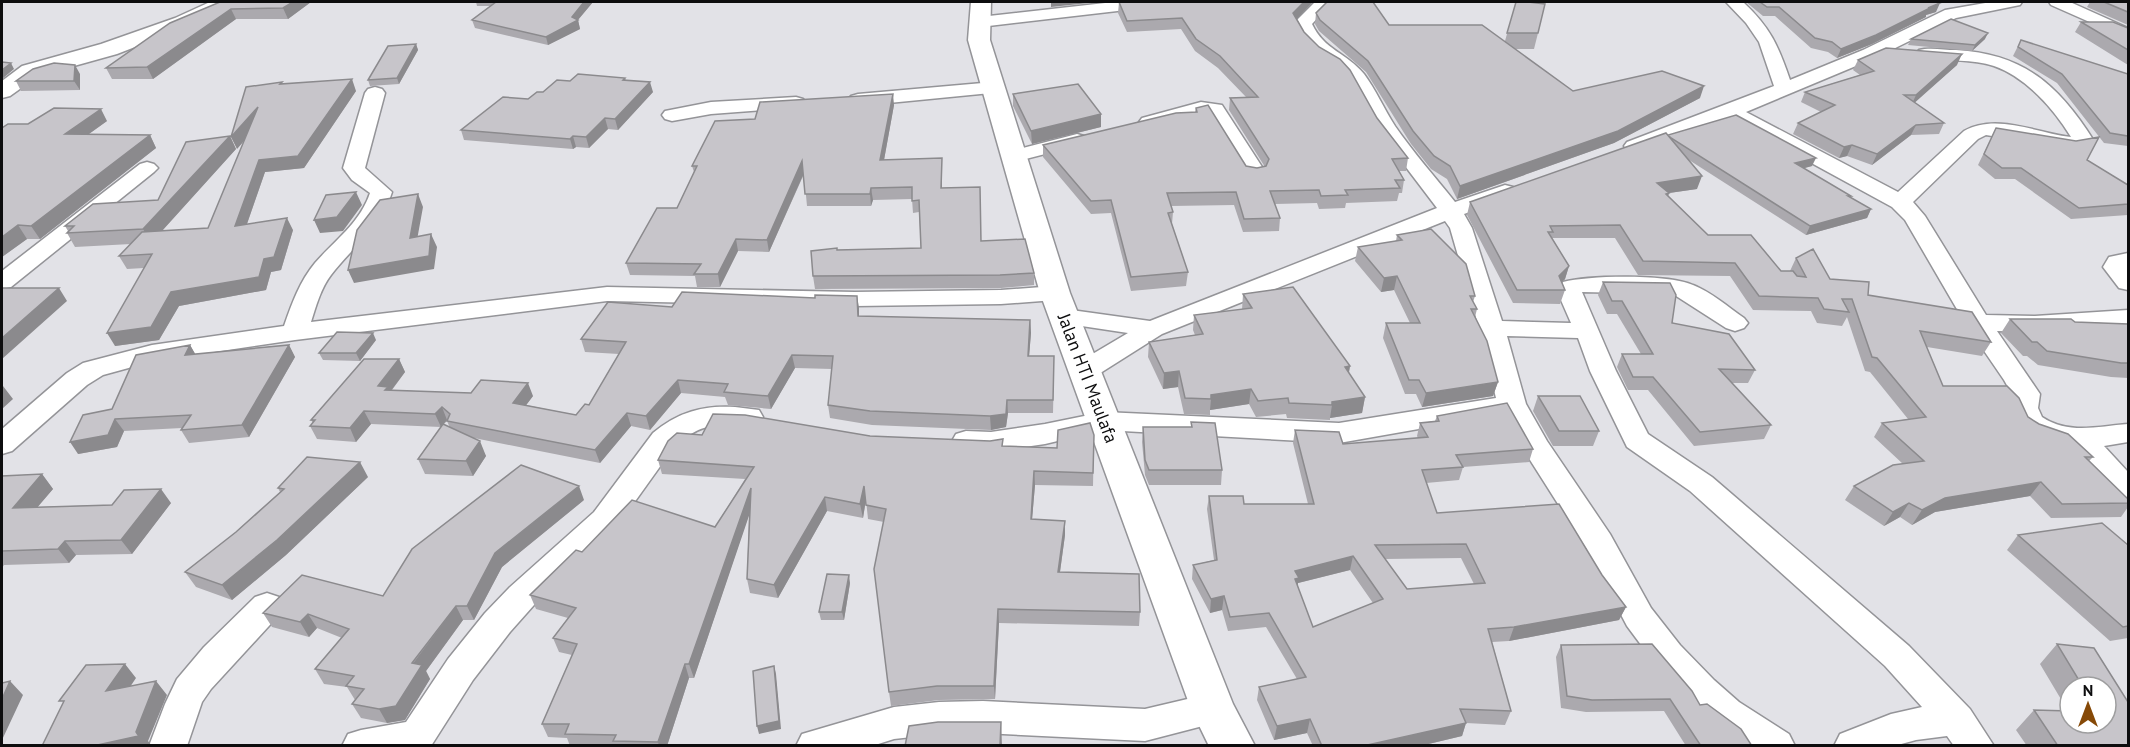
<svg xmlns="http://www.w3.org/2000/svg" width="2130" height="747" font-family="'PT Sans',sans-serif">
	<style>
		.lines { fill: none; stroke-linecap: round; stroke-linejoin: round }
		.minor-casing { stroke: #949498; stroke-width: 3 }
		.tertiary-casing { stroke: #949498; stroke-width: 3 }
		.minor { fill: #fff; fill-rule: evenodd }
		.tertiary { fill: #fff; fill-rule: evenodd }
		.wall { fill: #aba9ae; fill-rule: evenodd }
		.shaded-wall { fill: #8b8a8d }
		.building { fill: #c7c5ca; stroke: #8b8a8d; stroke-width: 1.5; fill-rule: evenodd }
		.labels { text-anchor: middle; dominant-baseline: central; stroke-width: 6; stroke-linejoin: round; paint-order: stroke }
		.street-label { font-size: 18px; fill: #0d0d0e; stroke: #fff }
	</style>
	<rect width="100%" height="100%" fill="#e2e2e7"/>
	<g class="lines">
		<!-- minor casing -->
		<g class="minor-casing">
			<path id="minor" d="M 1114,2 L 1160,2 L 1152,7 L 980,27 L 974,26 L 971,22 L 974,18 L 980,17 Z
				M 1315,2 L 1332,2 L 1312,24 C 1324,50 1347,53 1364,74 C 1376,90 1384,109 1395,126 C 1413,152 1435,177 1455,202 L 1505,185 L 1513,187 L 1516,192 L 1513,197 L 1464,214 L 1472,228 L 1502,321 L 1571,323 L 1557,291 L 1563,282 C 1590,275 1668,274 1693,285 C 1711,292 1728,307 1744,318 L 1748,323 L 1744,328 L 1735,331 L 1726,328 L 1673,294 L 1582,292 L 1616,371 L 1648,434 L 1712,477 L 1909,646 L 1970,709 L 1994,746 L 1954,746 L 1947,736 L 1916,740 L 1894,746 L 1834,746 L 1840,734 L 1891,714 L 1922,707 L 1885,666 L 1690,491 L 1627,447 L 1590,371 L 1578,338 L 1507,336 L 1526,404 L 1547,441 L 1610,534 L 1651,608 L 1680,645 L 1714,680 L 1739,702 L 1789,734 L 1795,746 L 1745,746 L 1713,724 L 1688,702 L 1656,665 L 1627,626 L 1586,548 L 1525,452 L 1504,414 L 1339,443 L 1104,430 L 1045,444 L 991,452 L 956,448 L 952,441 L 956,434 L 966,431 L 991,432 L 1045,424 L 1104,412 L 1339,423 L 1496,398 L 1479,328 L 1450,228 L 1445,221 L 1162,334 L 1094,377 L 1084,379 L 1074,377 L 1071,371 L 1074,365 L 1128,333 L 1055,322 L 1051,317 L 1055,312 L 1064,309 L 1150,321 L 1437,208 L 1377,129 L 1350,81 L 1340,69 L 1319,57 L 1304,42 L 1294,23 Z
				M 1726,2 L 1743,2 C 1770,27 1778,45 1790,80 L 1863,50 L 1945,10 L 1991,2 L 2022,2 L 2020,5 L 1956,18 L 1875,58 L 1746,112 L 1898,192 L 1964,131 C 1996,113 2037,133 2071,137 C 2054,109 2026,77 1994,66 C 1973,59 1947,61 1925,59 L 1919,58 L 1916,54 L 1919,50 C 1930,47 1944,50 1956,50 C 2024,54 2059,85 2094,141 L 2091,145 L 2070,149 L 1986,135 L 1978,139 L 1913,202 L 1925,216 L 1986,315 L 2035,316 L 2128,310 L 2128,325 L 2035,332 L 1997,331 L 2040,394 L 2038,408 L 2042,417 C 2069,435 2098,426 2128,424 L 2128,442 L 2104,446 L 2128,472 L 2128,501 L 2117,498 L 2073,448 L 2055,445 L 2030,436 L 2020,429 L 2010,408 L 2012,394 L 2004,380 L 1965,323 L 1905,220 L 1892,207 L 1729,118 L 1641,150 L 1634,152 L 1627,150 L 1624,146 L 1627,142 L 1774,86 L 1759,42 L 1746,23 Z
				M 2049,2 L 2070,2 L 2128,28 L 2128,39 L 2051,5 Z
				M 994,82 L 1001,84 L 1003,88 L 1001,92 L 858,106 L 851,104 L 848,100 L 851,96 L 858,94 Z
				M 375,87 L 382,89 L 385,93 L 365,168 L 392,192 C 381,228 353,246 331,275 C 321,288 316,306 311,322 L 607,287 L 855,292 L 1001,290 L 1055,286 L 1064,288 L 1067,293 L 1064,298 L 1055,300 L 1001,304 L 855,306 L 607,301 L 295,340 L 154,361 L 103,375 L 87,385 L 12,451 L 2,454 L 2,429 L 67,373 L 83,363 L 152,345 L 284,326 C 292,303 300,281 315,263 C 335,240 360,223 370,193 L 352,180 L 343,168 L 365,93 L 368,89 Z
				M 796,97 L 803,99 L 806,103 L 803,107 L 711,114 L 672,121 L 665,119 L 662,115 L 665,111 L 711,102 Z
				M 1201,102 L 1222,105 L 1266,173 L 1263,178 L 1255,179 L 1247,178 L 1209,114 L 1201,114 L 1149,128 L 1142,126 L 1139,122 L 1142,118 Z
				M 1077,134 L 1084,136 L 1087,140 L 1084,144 L 1014,162 L 1007,160 L 1004,156 L 1007,152 Z
				M 147,162 L 154,164 L 158,168 L 154,172 L 11,287 L 2,289 L 2,271 L 140,164 Z
				M 2128,253 L 2128,290 L 2119,288 L 2103,267 L 2109,257 Z
				M 735,407 L 759,410 L 763,417 L 759,424 C 719,434 714,412 674,447 L 616,528 L 534,605 L 510,632 L 473,680 L 431,746 L 342,746 L 348,734 L 361,730 L 406,722 L 448,659 L 485,613 L 510,587 L 594,512 L 653,433 C 678,412 703,405 735,407 Z
				M 267,593 L 279,597 L 284,606 L 279,615 L 211,689 L 202,702 L 187,746 L 149,746 L 165,704 L 177,679 L 204,647 L 255,597 Z
				M 1213,693 L 1226,698 L 1231,709 L 1226,720 L 1145,741 L 983,733 L 939,734 L 894,739 L 872,746 L 796,746 L 802,734 L 894,707 L 939,702 L 983,701 L 1145,709 Z"/>
		</g>
		<!-- tertiary casing -->
		<g class="tertiary-casing">
			<path id="tertiary" d="M 210,2 L 236,2 L 233,6 L 189,26 L 117,54 L 38,76 L 10,96 L 2,98 L 2,81 L 22,66 L 101,44 L 175,18 Z
				M 971,2 L 991,2 L 990,40 L 1070,293 L 1233,704 L 1255,746 L 1209,746 L 1191,709 L 1040,293 L 968,40 Z"/>
		</g>
		<!-- minor -->
		<use href="#minor" class="minor"/>
		<!-- tertiary -->
		<use href="#tertiary" class="tertiary"/>
	</g>
	<!-- wall -->
	<path class="wall" d="M 220,2 L 311,2 L 288,19 L 236,19 L 153,79 L 112,79 L 106,68 Z
		M 476,2 L 593,2 L 578,20 L 580,29 L 548,45 L 475,28 L 472,20 L 490,6 L 477,6 Z
		M 1119,2 L 1297,19 L 1304,32 L 1377,118 L 1408,158 L 1406,171 L 1399,171 L 1404,180 L 1402,193 L 1399,193 L 1397,201 L 1346,203 L 1345,208 L 1319,209 L 1317,203 L 1275,204 L 1280,218 L 1279,231 L 1243,232 L 1234,205 L 1171,206 L 1173,212 L 1172,224 L 1188,272 L 1186,286 L 1131,291 L 1111,213 L 1091,214 L 1043,157 L 1043,145 L 1195,112 L 1196,108 L 1246,166 L 1257,168 L 1265,167 L 1229,110 L 1230,98 L 1246,97 L 1218,68 L 1195,51 L 1181,29 L 1127,32 L 1118,13 Z
		M 1516,2 L 1538,33 L 1534,49 L 1515,49 L 1573,91 L 1700,98 L 1614,143 L 1457,199 L 1447,179 L 1431,169 L 1411,144 L 1366,72 L 1319,31 L 1315,24 L 1316,13 L 1389,25 L 1505,41 Z
		M 1746,2 L 1936,2 L 1936,12 L 1926,15 L 1926,17 L 1872,44 L 1837,58 L 1828,52 L 1811,48 L 1775,16 L 1763,16 Z
		M 2090,2 L 2128,2 L 2128,25 L 2087,7 Z
		M 2081,22 L 2128,28 L 2128,65 L 2075,32 Z
		M 1911,39 L 1985,39 L 1972,51 L 1908,45 Z
		M 2021,40 L 2128,74 L 2128,146 L 2104,143 L 2057,83 L 2013,56 Z
		M 416,44 L 418,50 L 399,84 L 370,86 L 368,80 Z
		M 1858,60 L 1957,65 L 1914,102 L 1944,123 L 1939,134 L 1911,135 L 1872,165 L 1847,156 L 1839,158 L 1793,134 L 1798,123 L 1821,112 L 1801,102 L 1805,92 L 1860,75 L 1853,70 Z
		M 80,74 L 80,90 L 21,91 L 16,81 Z
		M 625,78 L 626,80 L 653,92 L 618,130 L 608,129 L 589,148 L 576,147 L 573,149 L 464,140 L 461,130 L 543,92 L 570,81 Z
		M 282,82 L 283,84 L 356,91 L 304,168 L 265,172 L 247,224 L 293,230 L 281,270 L 271,272 L 266,290 L 179,306 L 159,340 L 115,346 L 144,268 L 127,269 L 119,256 L 131,244 L 75,247 L 67,233 L 68,231 L 65,226 L 158,200 L 230,136 L 236,149 L 162,231 L 208,228 L 245,139 L 237,149 Z
		M 1013,94 L 1101,114 L 1101,127 L 1032,144 L 1013,106 Z
		M 894,105 L 884,160 L 942,169 L 942,188 L 980,187 L 981,241 L 1034,273 L 1034,285 L 1001,288 L 815,289 L 813,276 L 837,250 L 921,248 L 919,212 L 913,213 L 912,199 L 873,200 L 871,206 L 807,206 L 804,174 L 769,252 L 738,251 L 720,287 L 697,287 L 695,276 L 630,275 L 626,263 L 677,208 L 694,172 L 692,166 L 755,119 Z
		M 107,121 L 89,134 L 150,135 L 156,148 L 40,239 L 27,239 L 2,257 L 2,128 L 28,124 Z
		M 1996,128 L 2087,160 L 2128,185 L 2128,215 L 2071,219 L 2015,179 L 1995,179 L 1978,165 Z
		M 1668,135 L 1812,166 L 1803,168 L 1850,198 L 1871,209 L 1867,218 L 1806,235 L 1689,160 L 1697,189 L 1669,193 L 1668,196 L 1708,235 L 1781,271 L 1790,271 L 1796,258 L 1830,279 L 1868,295 L 1991,342 L 1982,356 L 1927,347 L 1943,386 L 2028,417 L 2093,457 L 2089,461 L 2128,499 L 2128,507 L 2121,517 L 2051,518 L 2030,496 L 1935,512 L 1912,525 L 1900,517 L 1884,526 L 1845,500 L 1854,486 L 1903,464 L 1874,437 L 1882,423 L 1908,419 L 1870,372 L 1865,371 L 1847,317 L 1842,326 L 1817,323 L 1811,311 L 1753,310 L 1730,276 L 1638,275 L 1615,238 L 1552,238 L 1569,266 L 1565,279 L 1562,283 L 1565,290 L 1560,304 L 1513,303 L 1467,215 L 1470,202 Z
		M 1397,235 L 1475,296 L 1473,302 L 1477,309 L 1475,317 L 1498,382 L 1493,396 L 1422,407 L 1416,394 L 1405,394 L 1383,338 L 1386,323 L 1410,323 L 1394,290 L 1381,292 L 1355,261 L 1358,247 L 1396,241 Z
		M 1603,282 L 1755,370 L 1748,383 L 1731,383 L 1771,425 L 1764,439 L 1694,446 L 1648,390 L 1628,390 L 1617,367 L 1622,354 L 1641,354 L 1617,314 L 1607,314 L 1598,295 Z
		M 1243,294 L 1350,366 L 1349,373 L 1365,397 L 1362,413 L 1330,418 L 1330,420 L 1287,418 L 1286,414 L 1256,417 L 1249,404 L 1210,410 L 1210,415 L 1184,414 L 1178,387 L 1163,389 L 1148,357 L 1149,342 L 1195,335 L 1193,330 L 1194,315 L 1242,310 Z
		M 672,307 L 859,308 L 859,316 L 1030,320 L 1031,333 L 1029,356 L 1054,369 L 1053,413 L 1008,413 L 1006,427 L 991,430 L 872,425 L 830,418 L 828,405 L 832,369 L 795,368 L 771,409 L 728,405 L 725,397 L 681,393 L 650,430 L 631,426 L 600,463 L 474,438 L 486,456 L 473,476 L 425,474 L 418,459 L 441,427 L 371,424 L 356,442 L 317,439 L 310,426 L 313,423 L 311,420 L 399,359 L 405,372 L 392,390 L 533,396 L 526,405 L 576,415 L 589,405 L 619,354 L 585,352 L 581,339 ZM 447,421 L 450,428 L 443,425 Z
		M 2010,319 L 2128,324 L 2128,378 L 2111,377 L 2038,365 L 2027,356 L 2023,356 L 2001,333 Z
		M 376,340 L 360,361 L 323,360 L 319,353 Z
		M 190,345 L 195,354 L 289,345 L 295,357 L 249,437 L 189,443 L 181,430 L 182,428 L 124,431 L 117,447 L 78,454 L 112,409 Z
		M 1538,396 L 1599,431 L 1593,446 L 1553,446 L 1533,411 Z
		M 1437,416 L 1533,449 L 1529,462 L 1463,467 L 1459,480 L 1426,483 L 1437,513 L 1602,575 L 1626,607 L 1619,620 L 1509,641 L 1492,642 L 1511,711 L 1505,725 L 1466,723 L 1462,736 L 1420,746 L 1313,746 L 1307,733 L 1274,740 L 1257,700 L 1259,687 L 1297,679 L 1266,627 L 1228,631 L 1222,610 L 1210,613 L 1192,579 L 1193,565 L 1214,560 L 1207,509 L 1209,496 L 1244,504 L 1308,504 L 1293,443 L 1295,430 L 1343,444 L 1418,438 L 1417,436 L 1420,423 L 1435,421 ZM 1461,558 L 1474,584 L 1407,589 L 1385,559 ZM 1350,570 L 1373,603 L 1313,627 L 1298,587 L 1298,583 Z
		M 1191,422 L 1222,470 L 1221,485 L 1149,485 L 1145,475 L 1142,442 L 1143,427 L 1191,427 Z
		M 702,435 L 870,436 L 1003,446 L 1057,448 L 1094,435 L 1093,486 L 1035,485 L 1032,519 L 1065,535 L 1060,572 L 1140,612 L 1139,626 L 999,623 L 995,699 L 939,700 L 891,706 L 889,692 L 884,522 L 868,519 L 866,500 L 863,518 L 827,511 L 778,598 L 750,593 L 747,579 L 749,514 L 694,678 L 689,678 L 667,746 L 570,746 L 567,738 L 548,737 L 542,724 L 572,655 L 559,652 L 553,638 L 568,618 L 536,609 L 530,595 L 582,552 L 715,527 L 745,479 L 662,474 L 658,460 Z
		M 42,474 L 53,489 L 37,507 L 171,503 L 132,554 L 76,555 L 69,563 L 4,565 L 2,568 L 2,476 Z
		M 368,477 L 286,555 L 232,600 L 196,587 L 185,572 L 236,532 L 280,492 L 278,488 Z
		M 584,500 L 502,567 L 474,620 L 463,620 L 426,671 L 430,679 L 405,720 L 387,723 L 361,718 L 352,704 L 355,700 L 347,687 L 324,684 L 315,669 L 342,638 L 317,628 L 309,637 L 272,627 L 263,613 L 383,596 Z
		M 2018,535 L 2128,545 L 2128,638 L 2110,641 L 2007,550 Z
		M 850,583 L 844,620 L 821,620 L 819,612 Z
		M 2057,644 L 2094,648 L 2128,702 L 2128,746 L 2027,746 L 2016,730 L 2034,710 L 2068,711 L 2040,664 ZM 2070,687 L 2106,687 L 2106,723 L 2070,723 Z
		M 1561,645 L 1700,705 L 1752,746 L 1686,746 L 1664,711 L 1586,712 L 1561,708 L 1556,657 Z"/>
	<!-- shaded-wall -->
	<path class="shaded-wall" d="M 293,2 L 311,2 L 288,19 L 283,8 Z
		M 584,2 L 593,2 L 577,21 L 578,20 L 580,29 L 548,45 L 546,37 L 572,17 Z
		M 1051,2 L 1098,2 L 1051,7 Z
		M 1304,2 L 1313,2 L 1292,24 L 1293,13 Z
		M 1940,3 L 1936,12 L 1926,15 L 1926,17 L 1872,44 L 1837,58 L 1841,49 L 1928,8 Z
		M 231,9 L 236,19 L 153,79 L 147,67 Z
		M 1988,33 L 1985,39 L 1972,51 L 1975,45 Z
		M 416,44 L 418,50 L 399,84 L 397,78 Z
		M 1962,54 L 1957,65 L 1911,106 L 1916,95 Z
		M 11,63 L 14,69 L 2,79 L 2,70 Z
		M 75,65 L 80,74 L 80,90 L 74,81 Z
		M 352,79 L 356,91 L 304,168 L 265,172 L 242,238 L 235,226 L 259,160 Z
		M 650,82 L 653,92 L 618,130 L 615,119 Z
		M 1704,86 L 1700,98 L 1614,143 L 1457,199 L 1460,186 Z
		M 893,94 L 894,105 L 882,171 L 880,160 Z
		M 258,107 L 264,118 L 237,149 L 231,137 Z
		M 101,109 L 107,121 L 72,146 L 65,134 Z
		M 1101,114 L 1101,127 L 1032,144 L 1031,131 Z
		M 605,118 L 608,129 L 589,148 L 586,137 Z
		M 1916,125 L 1911,135 L 1872,165 L 1877,154 Z
		M 150,135 L 156,148 L 40,239 L 31,226 Z
		M 230,136 L 236,149 L 151,243 L 143,229 Z
		M 573,136 L 576,147 L 573,149 L 570,139 Z
		M 1852,145 L 1847,156 L 1839,158 L 1844,147 Z
		M 942,158 L 942,200 L 941,188 Z
		M 1816,158 L 1812,166 L 1791,172 L 1795,163 Z
		M 802,161 L 804,173 L 769,252 L 767,240 Z
		M 1702,176 L 1697,189 L 1669,193 L 1665,206 L 1657,183 Z
		M 871,188 L 873,200 L 871,206 L 870,194 Z
		M 356,192 L 362,205 L 343,231 L 320,233 L 314,220 Z
		M 418,194 L 423,207 L 415,251 L 410,238 Z
		M 1871,209 L 1867,218 L 1806,235 L 1810,226 Z
		M 287,218 L 293,230 L 281,270 L 271,272 L 266,290 L 179,306 L 159,340 L 115,346 L 107,333 L 171,292 L 264,259 Z
		M 18,225 L 27,239 L 2,257 L 2,237 Z
		M 431,234 L 437,247 L 434,269 L 354,283 L 348,270 Z
		M 736,239 L 738,251 L 720,287 L 718,274 Z
		M 1569,266 L 1565,279 L 1555,290 L 1559,276 Z
		M 1397,276 L 1394,290 L 1381,292 L 1384,278 Z
		M 59,288 L 67,301 L 2,359 L 2,338 Z
		M 857,296 L 859,308 L 859,329 L 858,316 Z
		M 1030,320 L 1031,333 L 1028,369 L 1028,356 Z
		M 373,333 L 376,340 L 360,361 L 356,353 Z
		M 190,345 L 197,357 L 185,355 Z
		M 289,345 L 295,357 L 249,437 L 242,425 Z
		M 792,355 L 795,368 L 771,409 L 768,396 Z
		M 399,359 L 405,372 L 390,392 L 378,386 Z
		M 1350,366 L 1347,381 L 1345,367 Z
		M 1179,371 L 1178,387 L 1163,389 L 1164,373 Z
		M 678,380 L 681,393 L 650,430 L 646,416 Z
		M 1498,382 L 1493,396 L 1422,407 L 1426,393 Z
		M 528,383 L 533,396 L 518,416 L 513,403 Z
		M 3,386 L 13,399 L 2,409 L 2,387 Z
		M 1251,389 L 1249,404 L 1210,410 L 1211,399 L 1211,395 Z
		M 1365,397 L 1362,413 L 1330,418 L 1332,405 L 1332,402 Z
		M 1007,400 L 1008,413 L 1006,427 L 991,430 L 990,416 Z
		M 442,407 L 447,420 L 441,427 L 435,414 Z
		M 364,411 L 371,424 L 356,442 L 350,428 Z
		M 627,413 L 631,426 L 600,463 L 595,450 Z
		M 115,419 L 124,431 L 117,447 L 78,454 L 70,442 Z
		M 480,441 L 486,456 L 473,476 L 466,461 Z
		M 360,462 L 368,477 L 286,555 L 232,600 L 222,585 Z
		M 1034,471 L 1035,485 L 1031,532 L 1031,519 Z
		M 42,474 L 53,489 L 25,522 L 13,508 Z
		M 2041,482 L 2030,496 L 1935,512 L 1912,525 L 1922,510 L 1945,498 Z
		M 579,486 L 584,500 L 502,567 L 474,620 L 467,606 L 495,553 Z
		M 864,486 L 866,499 L 863,518 L 860,504 Z
		M 751,488 L 754,501 L 694,678 L 689,664 Z
		M 161,489 L 171,503 L 132,554 L 121,540 Z
		M 825,497 L 827,511 L 778,598 L 774,585 Z
		M 1909,503 L 1900,517 L 1884,526 L 1893,512 Z
		M 1065,521 L 1065,535 L 1058,586 L 1058,572 Z
		M 65,541 L 76,555 L 69,563 L 58,549 Z
		M 1353,556 L 1350,570 L 1298,583 L 1297,591 L 1292,592 L 1295,571 Z
		M 849,575 L 850,583 L 844,620 L 842,612 Z
		M 1224,596 L 1222,610 L 1210,613 L 1211,599 Z
		M 456,606 L 463,620 L 426,671 L 430,679 L 405,720 L 387,723 L 379,709 Z
		M 1626,607 L 1619,620 L 1509,641 L 1514,627 Z
		M 998,609 L 999,623 L 995,699 L 994,686 Z
		M 308,614 L 317,628 L 309,637 L 300,622 Z
		M 125,664 L 136,678 L 118,705 L 106,691 Z
		M 685,664 L 689,678 L 667,746 L 659,746 L 658,742 Z
		M 774,666 L 776,674 L 781,729 L 759,734 L 757,726 Z
		M 10,681 L 23,695 L 2,740 L 2,699 Z
		M 156,681 L 167,695 L 148,741 L 152,746 L 93,746 L 136,732 Z
		M 1310,719 L 1307,733 L 1274,740 L 1277,726 Z
		M 1001,722 L 1002,746 L 1000,746 Z
		M 1466,723 L 1462,736 L 1420,746 L 1363,746 Z"/>
	<!-- building -->
	<path class="building" d="M 220,2 L 293,2 L 283,8 L 231,9 L 147,67 L 106,68 L 170,23 Z
		M 496,2 L 584,2 L 572,17 L 578,20 L 546,37 L 472,20 Z
		M 1119,2 L 1304,2 L 1293,13 L 1304,32 L 1319,47 L 1340,59 L 1350,70 L 1377,118 L 1408,158 L 1392,159 L 1404,180 L 1395,180 L 1400,188 L 1345,190 L 1348,195 L 1321,196 L 1319,190 L 1270,191 L 1280,218 L 1244,219 L 1236,192 L 1167,193 L 1173,212 L 1168,213 L 1188,272 L 1131,277 L 1111,200 L 1091,201 L 1043,145 L 1176,113 L 1197,112 L 1196,108 L 1208,105 L 1246,166 L 1257,168 L 1266,166 L 1269,159 L 1230,98 L 1258,97 L 1220,56 L 1196,39 L 1182,18 L 1127,21 Z
		M 1327,2 L 1373,2 L 1389,25 L 1482,25 L 1573,91 L 1662,71 L 1704,86 L 1618,131 L 1460,186 L 1450,166 L 1434,156 L 1413,131 L 1368,61 L 1320,20 L 1316,13 Z
		M 1516,2 L 1528,2 L 1545,4 L 1538,33 L 1507,33 Z
		M 1760,2 L 1936,2 L 1940,3 L 1928,8 L 1930,8 L 1876,35 L 1841,49 L 1832,42 L 1815,38 L 1779,7 L 1767,7 Z
		M 2104,2 L 2128,2 L 2128,12 Z
		M 1951,19 L 1988,33 L 1975,45 L 1911,39 Z
		M 2081,22 L 2113,22 L 2128,28 L 2128,50 Z
		M 2021,40 L 2128,74 L 2128,136 L 2110,133 L 2062,74 L 2018,47 Z
		M 416,44 L 397,78 L 368,80 L 388,46 Z
		M 1886,48 L 1962,54 L 1916,95 L 1904,95 L 1944,123 L 1916,125 L 1877,154 L 1852,145 L 1844,147 L 1798,123 L 1835,105 L 1805,92 L 1874,71 L 1858,60 Z
		M 2,62 L 11,63 L 2,70 Z
		M 54,63 L 75,65 L 74,81 L 16,81 L 33,69 Z
		M 578,74 L 625,78 L 623,80 L 650,82 L 615,119 L 605,118 L 586,137 L 573,136 L 570,139 L 461,130 L 503,97 L 528,99 L 537,92 L 543,92 L 557,80 L 570,81 Z
		M 352,79 L 298,156 L 259,160 L 235,226 L 287,218 L 274,257 L 264,259 L 259,277 L 171,292 L 151,327 L 107,333 L 152,254 L 119,256 L 142,232 L 208,228 L 258,107 L 231,137 L 246,87 L 282,82 L 280,84 Z
		M 1078,84 L 1101,114 L 1031,131 L 1013,94 Z
		M 893,94 L 880,160 L 942,158 L 941,188 L 980,187 L 981,241 L 1025,239 L 1034,273 L 1000,275 L 813,276 L 811,251 L 837,248 L 837,250 L 921,248 L 919,200 L 912,201 L 912,187 L 871,188 L 870,194 L 805,194 L 802,161 L 767,240 L 736,239 L 718,274 L 694,274 L 701,264 L 626,263 L 657,208 L 677,208 L 697,166 L 692,166 L 715,121 L 755,119 L 760,102 Z
		M 54,108 L 101,109 L 65,134 L 150,135 L 31,226 L 18,225 L 2,237 L 2,128 L 8,124 L 28,124 Z
		M 1736,115 L 1816,158 L 1795,163 L 1851,196 L 1848,196 L 1871,209 L 1810,226 L 1671,138 L 1668,135 Z
		M 1996,128 L 2076,141 L 2099,137 L 2087,160 L 2128,185 L 2128,204 L 2079,208 L 2021,168 L 2002,168 L 1984,154 Z
		M 1666,133 L 1702,176 L 1657,183 L 1669,193 L 1666,194 L 1708,235 L 1751,235 L 1781,271 L 1793,271 L 1797,276 L 1806,277 L 1796,258 L 1813,249 L 1830,279 L 1869,282 L 1868,295 L 1972,312 L 1991,342 L 1920,331 L 1943,386 L 2007,386 L 2019,398 L 2028,417 L 2039,424 L 2068,434 L 2093,457 L 2085,457 L 2128,499 L 2128,503 L 2062,504 L 2041,482 L 1945,498 L 1922,510 L 1909,503 L 1893,512 L 1854,486 L 1893,465 L 1924,461 L 1882,423 L 1926,417 L 1877,358 L 1872,357 L 1852,299 L 1842,299 L 1849,312 L 1824,309 L 1818,298 L 1759,296 L 1735,263 L 1643,261 L 1620,225 L 1550,226 L 1553,232 L 1548,232 L 1569,266 L 1559,276 L 1565,290 L 1517,290 L 1470,202 Z
		M 230,136 L 143,229 L 67,233 L 74,226 L 65,226 L 93,204 L 158,200 L 186,142 Z
		M 356,192 L 337,217 L 314,220 L 326,195 Z
		M 418,194 L 410,238 L 431,234 L 429,256 L 348,270 L 357,230 L 380,200 Z
		M 1431,229 L 1466,264 L 1475,296 L 1470,296 L 1477,309 L 1471,309 L 1487,341 L 1498,382 L 1426,393 L 1419,380 L 1409,380 L 1386,323 L 1420,323 L 1397,276 L 1384,278 L 1358,247 L 1402,240 L 1397,235 Z
		M 1603,282 L 1670,283 L 1676,295 L 1672,323 L 1729,334 L 1755,370 L 1719,369 L 1771,425 L 1700,432 L 1653,377 L 1633,377 L 1622,354 L 1653,354 L 1622,301 L 1612,301 Z
		M 1293,287 L 1350,366 L 1345,367 L 1365,397 L 1332,402 L 1332,405 L 1289,403 L 1288,398 L 1258,401 L 1251,389 L 1211,395 L 1211,399 L 1185,398 L 1179,371 L 1164,373 L 1149,342 L 1203,334 L 1194,315 L 1252,308 L 1243,294 Z
		M 2,288 L 59,288 L 2,338 Z
		M 682,292 L 815,298 L 815,295 L 857,296 L 858,316 L 1030,320 L 1028,356 L 1054,356 L 1053,400 L 1007,400 L 1006,414 L 990,416 L 870,411 L 828,405 L 833,356 L 792,355 L 768,396 L 724,392 L 728,384 L 678,380 L 646,416 L 627,413 L 595,450 L 447,421 L 450,414 L 442,407 L 435,414 L 364,411 L 350,428 L 310,426 L 315,420 L 311,420 L 364,359 L 399,359 L 378,386 L 388,387 L 385,390 L 471,393 L 481,380 L 528,383 L 513,403 L 576,415 L 585,404 L 589,405 L 626,342 L 581,339 L 608,302 L 672,307 Z
		M 2010,319 L 2071,319 L 2075,322 L 2128,324 L 2128,363 L 2121,363 L 2047,351 L 2037,342 L 2032,342 Z
		M 337,332 L 373,333 L 356,353 L 319,353 Z
		M 190,345 L 185,355 L 289,345 L 242,425 L 181,430 L 191,415 L 115,419 L 108,435 L 70,442 L 83,415 L 112,409 L 136,355 Z
		M 1538,396 L 1580,396 L 1599,431 L 1559,431 Z
		M 1507,403 L 1533,449 L 1456,455 L 1463,467 L 1422,470 L 1437,513 L 1559,504 L 1602,575 L 1626,607 L 1514,627 L 1488,629 L 1511,711 L 1460,709 L 1466,723 L 1363,746 L 1322,746 L 1310,719 L 1277,726 L 1259,687 L 1306,677 L 1269,613 L 1230,617 L 1224,596 L 1211,599 L 1193,565 L 1217,560 L 1209,496 L 1243,496 L 1244,504 L 1314,504 L 1295,430 L 1339,432 L 1343,444 L 1428,437 L 1420,423 L 1439,421 L 1437,416 ZM 1466,544 L 1485,583 L 1407,589 L 1375,545 ZM 1353,556 L 1383,599 L 1313,627 L 1295,579 L 1299,578 L 1295,571 Z
		M 713,414 L 745,415 L 870,436 L 990,441 L 1003,439 L 1002,446 L 1057,448 L 1058,430 L 1090,423 L 1094,435 L 1093,473 L 1034,471 L 1031,519 L 1065,521 L 1058,572 L 1139,574 L 1140,612 L 998,609 L 994,686 L 937,686 L 889,692 L 874,569 L 886,509 L 866,505 L 864,486 L 860,504 L 825,497 L 774,585 L 747,579 L 751,488 L 689,664 L 685,664 L 658,742 L 613,741 L 616,735 L 565,734 L 569,724 L 542,724 L 577,644 L 553,638 L 576,608 L 530,595 L 576,550 L 582,552 L 632,500 L 715,527 L 754,467 L 658,460 L 668,441 L 677,433 L 702,435 Z
		M 1191,422 L 1215,423 L 1222,470 L 1149,470 L 1145,460 L 1143,427 L 1192,427 Z
		M 443,424 L 480,441 L 466,461 L 418,459 Z
		M 307,457 L 360,462 L 277,540 L 222,585 L 185,572 L 236,532 L 284,489 L 278,488 Z
		M 521,465 L 579,486 L 495,553 L 467,606 L 456,606 L 412,663 L 422,665 L 396,706 L 379,709 L 352,704 L 364,689 L 346,686 L 354,676 L 315,669 L 349,629 L 308,614 L 300,622 L 263,613 L 302,575 L 383,596 L 412,549 Z
		M 42,474 L 13,508 L 112,505 L 124,490 L 161,489 L 121,540 L 65,541 L 58,549 L 2,551 L 2,476 Z
		M 2102,523 L 2128,545 L 2128,626 L 2123,627 L 2018,535 Z
		M 827,574 L 849,575 L 842,612 L 819,612 Z
		M 1652,644 L 1692,691 L 1700,705 L 1707,704 L 1741,729 L 1752,746 L 1701,746 L 1670,699 L 1592,700 L 1567,696 L 1561,645 Z
		M 2057,644 L 2094,648 L 2128,702 L 2128,746 L 2058,746 L 2034,710 L 2070,711 L 2070,723 L 2106,723 L 2106,687 L 2083,687 Z
		M 125,664 L 106,691 L 156,681 L 136,732 L 138,735 L 143,735 L 93,746 L 42,746 L 64,701 L 59,701 L 86,665 Z
		M 774,666 L 779,721 L 757,726 L 753,671 Z
		M 10,681 L 2,699 L 2,683 Z
		M 938,722 L 1001,722 L 1000,746 L 905,746 L 909,726 Z"/>
	<g class="labels">
		<!-- street labels -->
		<g class="street-label">
			<text transform="translate(1088 378) rotate(69)">Jalan HTI Maulafa</text>
		</g>
	</g>
	<!-- border -->
	<rect width="2130" height="747" fill="none" stroke="#0d0d0e" stroke-width="6"/>
	<!-- north arrow -->
	<g transform="translate(2088 705)"><circle r="28" fill="#ffffff" stroke="#9e9e9f" stroke-width="1.5"/>
	<path d="M0-4.5L10 22L0 15L-10 22Z" fill="#864907"/>
	<text y="-9" font-size="16" font-weight="bold" text-anchor="middle" fill="#0d0d0e">N</text>
	</g>
</svg>
